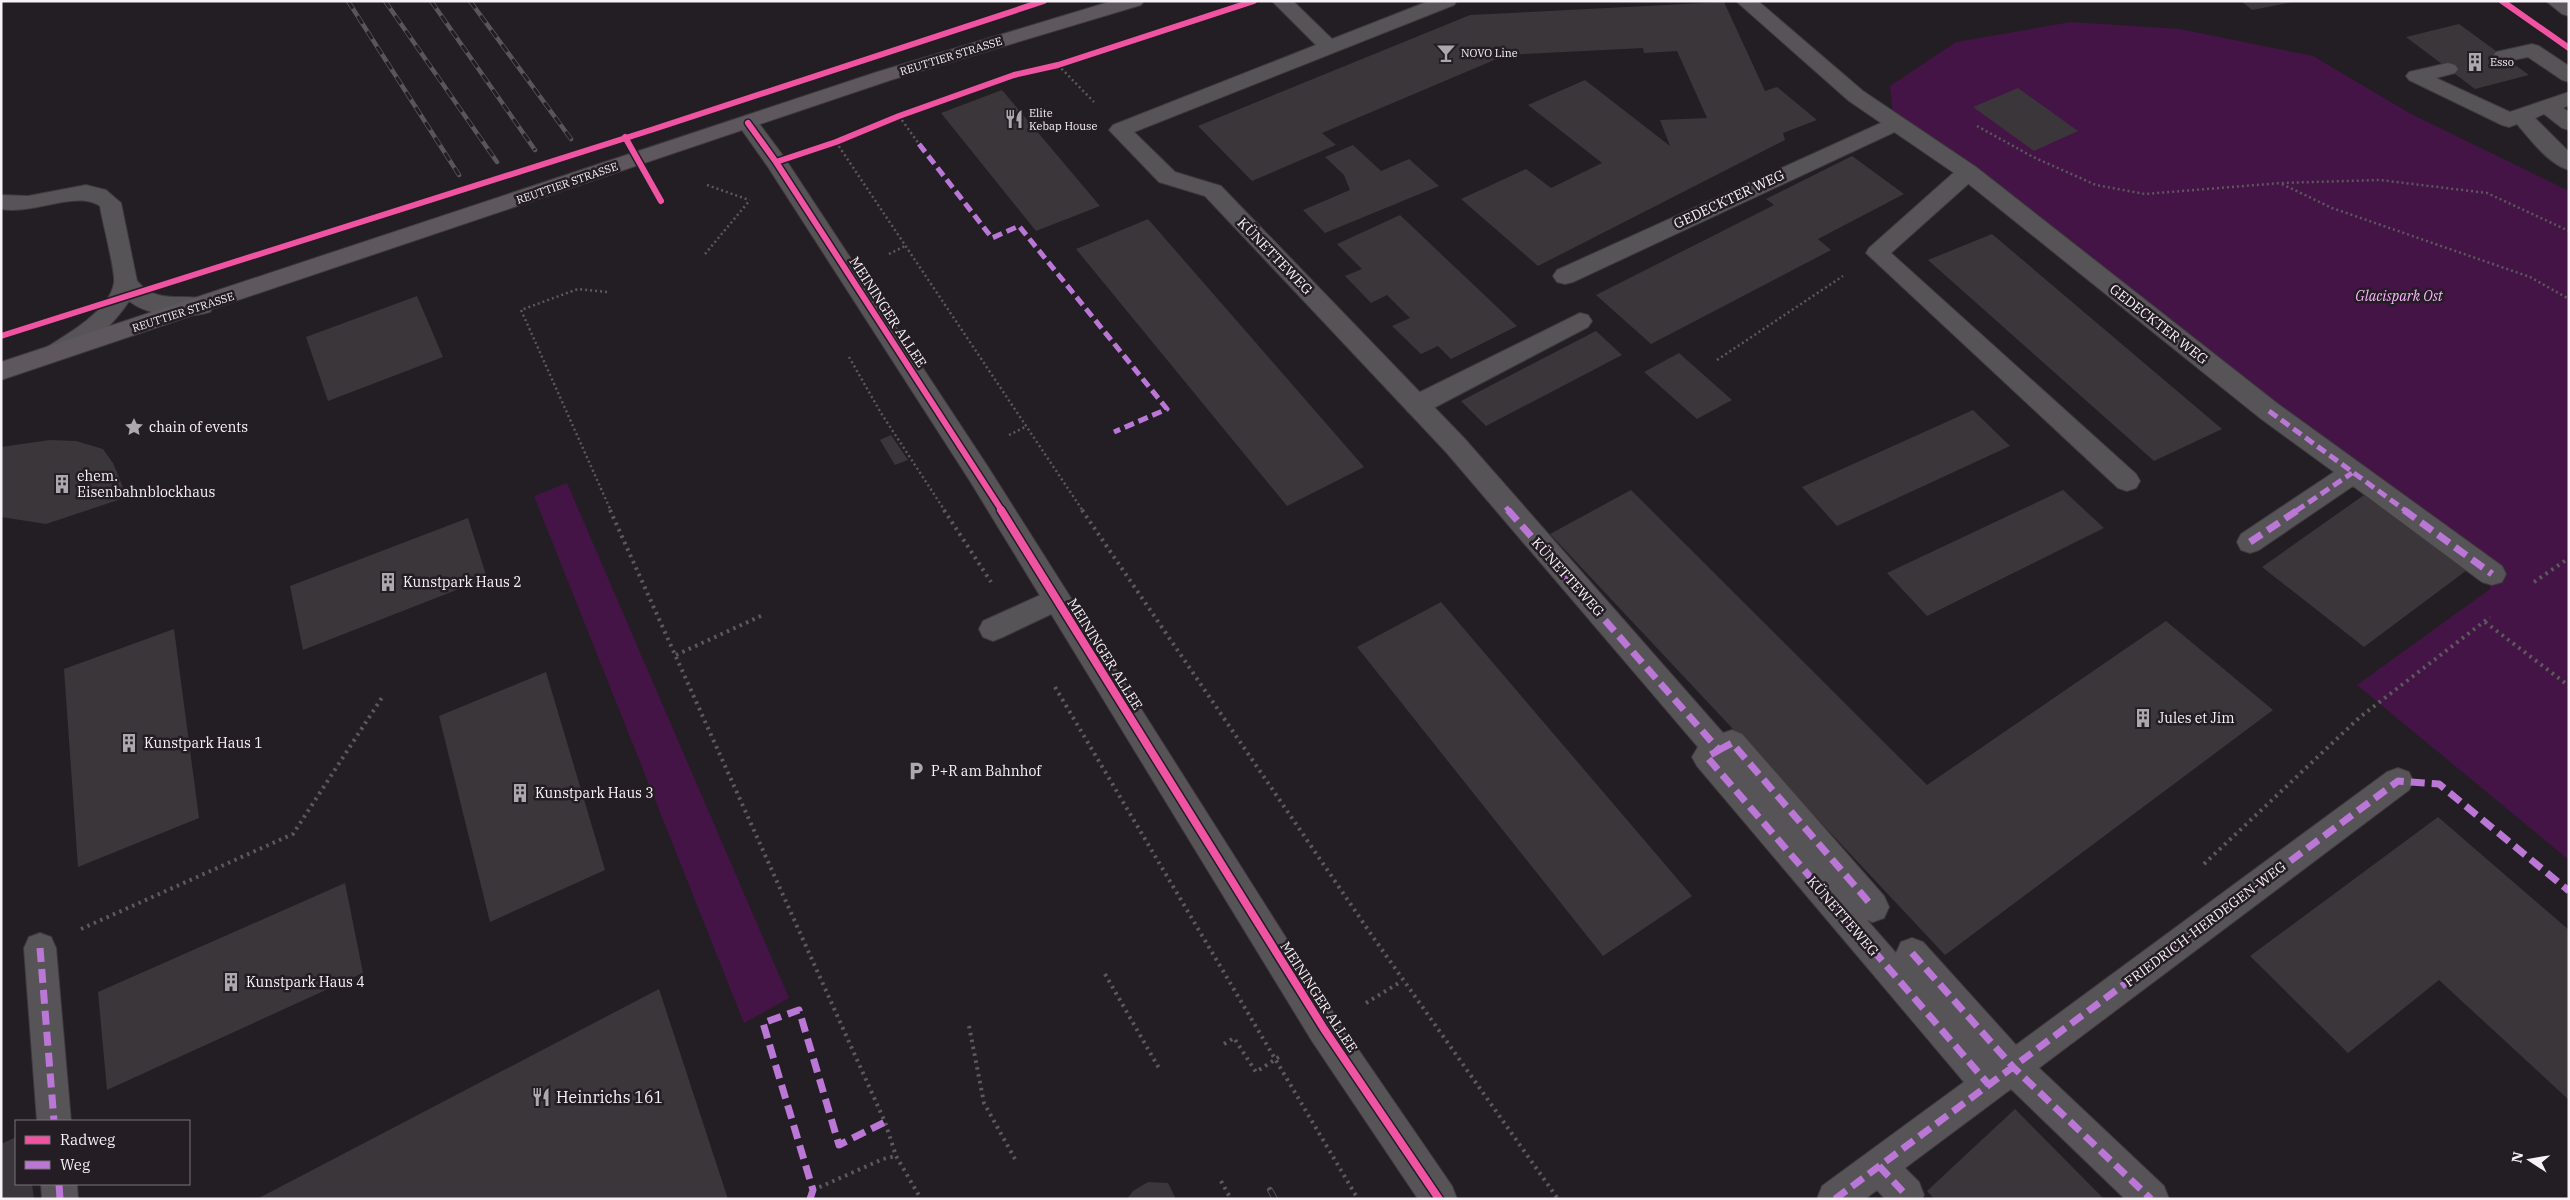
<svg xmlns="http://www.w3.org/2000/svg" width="2570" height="1200" font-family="'IBM Plex Serif',serif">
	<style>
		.green { fill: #441446 }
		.building { fill: #3a363a }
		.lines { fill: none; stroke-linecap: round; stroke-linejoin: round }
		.lane-casing { stroke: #3e3a3e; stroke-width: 2 }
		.street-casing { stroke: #3e3a3e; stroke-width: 2 }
		.secondary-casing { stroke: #3e3a3e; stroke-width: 2 }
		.path-far1 { stroke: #5b595b; stroke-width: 2.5; stroke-dasharray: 2 3; stroke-linecap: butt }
		.path { stroke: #5b595b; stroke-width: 4; stroke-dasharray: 2.5 4.5; stroke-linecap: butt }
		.lane { fill: #575457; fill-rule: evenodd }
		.street { fill: #575457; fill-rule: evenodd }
		.secondary { fill: #5e585e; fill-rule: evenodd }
		.rail-far1-casing { stroke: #595559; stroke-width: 4.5 }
		.rail-casing { stroke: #595559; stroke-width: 6 }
		.rail-far1 { stroke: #241d24; stroke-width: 3; stroke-dasharray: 9; stroke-linecap: butt }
		.rail { stroke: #241d24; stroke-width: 4.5; stroke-dasharray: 12; stroke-linecap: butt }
		.quiet-far1 { stroke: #ba77d6; stroke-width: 5; stroke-dasharray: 10 5; stroke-linecap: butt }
		.quiet { stroke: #ba77d6; stroke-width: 7; stroke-dasharray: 14 7; stroke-linecap: butt }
		.cycleway-far1-casing { stroke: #241d24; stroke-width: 9 }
		.cycleway-casing { stroke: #241d24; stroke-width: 11 }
		.cycleway-far1 { stroke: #f153a3; stroke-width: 6 }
		.cycleway { stroke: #f153a3; stroke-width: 8 }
		.labels { text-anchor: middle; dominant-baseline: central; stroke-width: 5; stroke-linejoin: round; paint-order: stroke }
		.far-poi-label { font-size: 11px; fill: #f7f2f7; stroke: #241d24; text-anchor: start }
		.far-street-label { font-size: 11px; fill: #f7f2f7; stroke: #241d24 }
		.street-label { font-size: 14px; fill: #f7f2f7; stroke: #241d24 }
		.park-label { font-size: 14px; font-style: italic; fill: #fbb6fd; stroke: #241d24 }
		.poi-label { font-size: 14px; fill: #f7f2f7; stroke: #241d24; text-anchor: start }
		.near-poi-label { font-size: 16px; fill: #f7f2f7; stroke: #241d24; text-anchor: start }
	</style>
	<rect width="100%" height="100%" fill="#231e23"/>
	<!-- green -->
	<path class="green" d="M 2071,22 L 2180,29 L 2313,56 L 2411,114 L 2569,191 L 2569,860 L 2357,685 L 2490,589 L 2492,573 L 1894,124 L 1890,86 L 1956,42 Z
		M 567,483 L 789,998 L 744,1023 L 534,496 Z"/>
	<!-- building -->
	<path class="building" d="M 2241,1 L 2293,1 L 2293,2 L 2252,10 Z
		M 1724,2 L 1765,91 L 1777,87 L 1817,120 L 1783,133 L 1785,140 L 1538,266 L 1461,199 L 1526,169 L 1551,188 L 1602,163 L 1528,105 L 1585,80 L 1670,146 L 1660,120 L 1707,118 L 1677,51 L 1644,53 L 1643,48 L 1506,55 L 1322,133 L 1336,145 L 1252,181 L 1198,126 L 1470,15 Z
		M 2459,24 L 2529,75 L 2475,89 L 2406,37 Z
		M 2018,88 L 2078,131 L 2034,151 L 1973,107 Z
		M 1002,90 L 1100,206 L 1036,231 L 941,113 Z
		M 1353,145 L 1381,171 L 1409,159 L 1439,186 L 1325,233 L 1303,210 L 1350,190 L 1344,175 L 1325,157 Z
		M 1852,156 L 1904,194 L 1818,239 L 1831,250 L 1651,344 L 1596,295 L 1774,205 L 1766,199 Z
		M 1400,215 L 1517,326 L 1451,359 L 1438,346 L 1421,354 L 1392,326 L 1410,318 L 1387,295 L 1371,303 L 1345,276 L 1362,269 L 1337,244 Z
		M 1148,219 L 1364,467 L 1287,506 L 1076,249 Z
		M 1992,234 L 2222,429 L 2154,461 L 1928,260 Z
		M 417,296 L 443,357 L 328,401 L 306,337 Z
		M 1596,331 L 1622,355 L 1486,426 L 1461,401 Z
		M 1679,353 L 1732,400 L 1697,419 L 1644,372 Z
		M 1973,410 L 2010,446 L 1837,526 L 1802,487 Z
		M 891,435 L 908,460 L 895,465 L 880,440 Z
		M 50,440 L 76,441 L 103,449 L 113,463 L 127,497 L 46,524 L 1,517 L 1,447 Z
		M 1631,490 L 1927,785 L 2166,621 L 2273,710 L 1945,955 L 1550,534 Z
		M 2063,490 L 2104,528 L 1927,616 L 1887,573 Z
		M 2364,495 L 2467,570 L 2364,647 L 2262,567 Z
		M 468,518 L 487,578 L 303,650 L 290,586 Z
		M 1441,602 L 1692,896 L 1603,956 L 1357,647 Z
		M 174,629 L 199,818 L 78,867 L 64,669 Z
		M 546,672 L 605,870 L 490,922 L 439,716 Z
		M 2438,817 L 2569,930 L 2569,1100 L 2439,980 L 2348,1053 L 2250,956 Z
		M 345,883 L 363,973 L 107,1090 L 98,992 Z
		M 659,989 L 728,1199 L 257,1199 Z
		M 2015,1109 L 2104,1199 L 1934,1199 L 1927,1191 Z
		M 16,1137 L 16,1184 L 32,1184 L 34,1199 L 1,1199 L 1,1144 Z
		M 1148,1182 L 1168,1183 L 1176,1199 L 1127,1199 L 1133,1191 Z"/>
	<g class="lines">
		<!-- lane casing -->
		<g class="lane-casing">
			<path id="lane" d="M 2532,44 L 2539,46 L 2569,66 L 2569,82 L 2562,80 L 2528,57 L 2503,62 L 2496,60 L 2493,56 L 2496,52 Z
				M 2448,63 L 2455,65 L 2458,69 L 2455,73 L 2436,78 L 2510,112 L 2569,92 L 2569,105 L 2563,108 L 2569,112 L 2569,130 L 2562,128 L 2544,114 L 2535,118 L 2569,152 L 2569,170 C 2548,164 2531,140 2517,124 L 2509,127 L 2502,125 L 2409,80 L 2406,76 L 2409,72 Z
				M 1894,117 L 1901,119 L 1905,124 L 1901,129 L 1573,282 L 1565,284 L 1557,282 L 1553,276 L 1557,270 Z
				M 1968,165 L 1976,167 L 1979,172 L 1976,177 L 1891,253 L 2136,474 L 2140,481 L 2136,488 L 2127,491 L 2118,488 L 1866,253 L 1869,248 L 1960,167 Z
				M 86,185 L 106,190 L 121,203 L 137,281 C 158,306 184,292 210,300 L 214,306 L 210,312 C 186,319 149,317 129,301 C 116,322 74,367 47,359 L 44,353 L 47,347 C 68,334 110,310 114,283 C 116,272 102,221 100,206 C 76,190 34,215 1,209 L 1,195 L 28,196 Z
				M 1580,313 L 1588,315 L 1592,321 L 1588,327 L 1426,412 L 1417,414 L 1408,412 L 1405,405 L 1408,398 Z
				M 1056,588 L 1066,591 L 1070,599 L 1066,607 L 1003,637 L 993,641 L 983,637 L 979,629 L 983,621 Z"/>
		</g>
		<!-- street casing -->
		<g class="street-casing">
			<path id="street" d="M 1272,1 L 1293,1 L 1332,39 L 1429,1 L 1457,1 L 1454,5 L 1134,132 L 1175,172 L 1221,186 L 1464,438 L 1723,733 L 1732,730 L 1742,734 L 1884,896 L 1889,907 L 1884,918 L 1873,922 L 1867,920 L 1896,953 L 1901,942 L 1912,938 L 1923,942 L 2016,1045 L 2387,772 L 2398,768 L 2409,772 L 2413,781 L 2409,790 L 2039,1068 L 2164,1186 L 2169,1199 L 2125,1199 L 2011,1089 L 1905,1168 L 1919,1182 L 1924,1195 L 1922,1199 L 1885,1199 L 1877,1190 L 1865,1199 L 1817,1199 L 1822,1186 L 1964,1082 L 1697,766 L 1692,757 L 1698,747 L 1446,452 L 1205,196 L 1159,182 L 1109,130 L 1113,125 L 1316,45 Z
				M 1736,1 L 1758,1 L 1863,91 L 1976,167 L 2278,404 L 2502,566 L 2506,574 L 2502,582 L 2492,585 L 2482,582 L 2353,486 L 2259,550 L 2250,553 L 2241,550 L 2237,542 L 2241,534 L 2334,472 L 2260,418 L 1960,177 L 1849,101 Z
				M 748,116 L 755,118 L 784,157 L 988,467 L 1336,1017 L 1452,1186 L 1457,1199 L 1418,1199 L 1312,1041 L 970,481 L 768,167 L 737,123 L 741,118 Z
				M 40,933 L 51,937 L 56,948 L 71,1121 L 37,1121 L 24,948 L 29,937 Z
				M 41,1184 L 77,1184 L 78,1199 L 42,1199 Z"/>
		</g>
		<!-- secondary casing -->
		<g class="secondary-casing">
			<path id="secondary" d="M 1112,1 L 1144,1 L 1141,5 L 891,80 L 1,380 L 1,362 L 877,72 Z
				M 2546,1 L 2569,1 L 2569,16 L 2562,14 Z"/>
		</g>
		<!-- path-far1 -->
		<path class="path-far1" d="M 1058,65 L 1094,102
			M 899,116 L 919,144
			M 1977,126 L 2033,157 L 2096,185 L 2145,194 L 2281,183 L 2380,180 L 2487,193 L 2569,231
			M 836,142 L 1083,511
			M 2282,184 L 2332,208 L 2530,277 L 2569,299
			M 707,185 L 749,200
			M 705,254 L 750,200
			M 889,254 L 905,246
			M 607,292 L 578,289 L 521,310 L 611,511
			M 849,357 L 881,413 L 945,511
			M 1717,360 L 1843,276
			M 1009,435 L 1025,427"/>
		<!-- path -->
		<path class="path" d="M 610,510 L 885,1122 L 896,1156 L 921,1199
			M 944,510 L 991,582
			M 1082,510 L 1373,937 L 1558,1199
			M 2534,582 L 2569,558
			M 2485,622 L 2569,686
			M 676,655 L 763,615
			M 1055,687 L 1358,1199
			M 2204,864 L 2360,717 L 2490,617
			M 81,929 L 293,834 L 383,696
			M 1105,974 L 1160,1070
			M 1366,1003 L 1402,981
			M 969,1026 L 984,1103 L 1015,1159
			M 1224,1044 L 1234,1038 L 1256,1072 L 1282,1055
			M 1221,1181 L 1231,1199
			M 813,1190 L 883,1159 L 896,1156"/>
		<!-- lane -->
		<use href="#lane" class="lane"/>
		<!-- street -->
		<use href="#street" class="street"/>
		<!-- secondary -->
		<use href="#secondary" class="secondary"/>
		<!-- rail-far1 casing -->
		<g class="rail-far1-casing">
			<path id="rail-far1" d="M 348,1 L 459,175
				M 385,1 L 497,162
				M 431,1 L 535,150
				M 470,1 L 571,139"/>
		</g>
		<!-- rail casing -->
		<g class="rail-casing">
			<path id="rail" d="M 1270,1190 L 1275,1199"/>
		</g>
		<!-- rail-far1 -->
		<use href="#rail-far1" class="rail-far1"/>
		<!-- rail -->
		<use href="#rail" class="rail"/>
		<!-- quiet-far1 -->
		<path class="quiet-far1" d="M 919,144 L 992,238 L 1019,226 L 1167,409 L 1114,432
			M 2269,411 L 2406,511
			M 1506,507 L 1509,511
			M 2296,511 L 2352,473"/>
		<!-- quiet -->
		<path class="quiet" d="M 1508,510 L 1719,750 L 1707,757 L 1989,1085
			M 2404,510 L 2492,574
			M 2250,542 L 2298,510
			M 1719,750 L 1732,743 L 1873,907
			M 40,948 L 54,1121
			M 1912,953 L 2013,1067 L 2151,1199
			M 1879,1166 L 1906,1195
			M 59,1184 L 60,1199
			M 810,1199 L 813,1190 L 763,1023 L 799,1010 L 839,1145 L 885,1122
			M 1835,1199 L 2398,781 L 2439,784 L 2569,891"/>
		<!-- cycleway-far1 casing -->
		<g class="cycleway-far1-casing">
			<path id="cycleway-far1" d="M 2502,1 L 2569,48
				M 748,123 L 776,162 L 1002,511
				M 625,137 L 661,201
				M 776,162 L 836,142 L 899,116 L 1014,75 L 1058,65 L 1254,1
				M 1,336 L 654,129 L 1044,1"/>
		</g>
		<!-- cycleway casing -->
		<g class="cycleway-casing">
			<path id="cycleway" d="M 1001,510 L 1324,1029 L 1439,1199"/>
		</g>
		<!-- cycleway-far1 -->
		<use href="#cycleway-far1" class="cycleway-far1"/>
		<!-- cycleway -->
		<use href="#cycleway" class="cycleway"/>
	</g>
	<!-- icons -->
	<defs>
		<g id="bar-bare" transform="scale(1.5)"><path d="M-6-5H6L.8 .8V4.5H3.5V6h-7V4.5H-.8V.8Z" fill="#ada8ad" stroke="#241d24" stroke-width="2.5" paint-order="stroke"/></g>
		<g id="building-bare" transform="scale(1.5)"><path d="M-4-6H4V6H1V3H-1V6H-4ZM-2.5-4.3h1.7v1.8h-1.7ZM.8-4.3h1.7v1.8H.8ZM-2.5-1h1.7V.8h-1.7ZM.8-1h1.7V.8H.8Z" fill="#ada8ad" stroke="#241d24" stroke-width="2.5" paint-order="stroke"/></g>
		<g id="restaurant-bare" transform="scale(1.5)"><path d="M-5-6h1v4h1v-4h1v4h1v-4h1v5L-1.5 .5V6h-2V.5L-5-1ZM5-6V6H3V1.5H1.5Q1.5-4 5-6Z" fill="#ada8ad" stroke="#241d24" stroke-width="2.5" paint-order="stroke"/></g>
		<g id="sight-bare" transform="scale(1.5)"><path d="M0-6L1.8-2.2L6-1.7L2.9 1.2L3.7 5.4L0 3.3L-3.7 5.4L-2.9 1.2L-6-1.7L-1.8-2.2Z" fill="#ada8ad" stroke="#241d24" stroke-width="2.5" paint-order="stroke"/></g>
		<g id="parking-bare" transform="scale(1.5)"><path d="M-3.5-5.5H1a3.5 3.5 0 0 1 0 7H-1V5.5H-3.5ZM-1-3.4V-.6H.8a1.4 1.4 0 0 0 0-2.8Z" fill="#ada8ad" stroke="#241d24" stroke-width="2.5" paint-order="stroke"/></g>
	</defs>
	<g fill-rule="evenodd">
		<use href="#bar-bare" x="1446" y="53"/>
		<use href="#building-bare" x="2475" y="62"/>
		<use href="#restaurant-bare" x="1014" y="119"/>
		<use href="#sight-bare" x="134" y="427"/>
		<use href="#building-bare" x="62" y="484"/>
		<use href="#building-bare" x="388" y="582"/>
		<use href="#building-bare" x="2143" y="718"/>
		<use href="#building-bare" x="129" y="743"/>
		<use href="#parking-bare" x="916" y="771"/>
		<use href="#building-bare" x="520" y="793"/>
		<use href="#building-bare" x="231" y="982"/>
		<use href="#restaurant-bare" x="541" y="1097"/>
	</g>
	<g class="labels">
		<!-- far-poi labels -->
		<g class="far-poi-label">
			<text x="1461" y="53">NOVO Line</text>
			<text x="2490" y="62">Esso</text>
			<text x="1029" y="113">Elite<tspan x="1029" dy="13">Kebap House</tspan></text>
		</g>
		<!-- far-street labels -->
		<g class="far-street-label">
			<text transform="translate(951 56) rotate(-17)">REUTTIER STRASSE</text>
			<text transform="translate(567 183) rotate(-19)">REUTTIER STRASSE</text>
			<text transform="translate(183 312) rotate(-18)">REUTTIER STRASSE</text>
		</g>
		<!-- street labels -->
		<g class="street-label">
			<text transform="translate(1729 199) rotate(-25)">GEDECKTER WEG</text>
			<text transform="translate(1275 256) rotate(46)">KÜNETTEWEG</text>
			<text transform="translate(888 312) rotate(57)">MEININGER ALLEE</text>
			<text transform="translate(2159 324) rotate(38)">GEDECKTER WEG</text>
			<text transform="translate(1568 577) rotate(48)">KÜNETTEWEG</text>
			<text transform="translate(1105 654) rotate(58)">MEININGER ALLEE</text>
			<text transform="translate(1843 916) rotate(49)">KÜNETTEWEG</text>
			<text transform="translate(2205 924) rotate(-37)">FRIEDRICH-HERDEGEN-WEG</text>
			<text transform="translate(1319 997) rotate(57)">MEININGER ALLEE</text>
		</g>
		<!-- park labels -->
		<g class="park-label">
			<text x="2399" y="296">Glacispark Ost</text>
		</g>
		<!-- poi labels -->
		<g class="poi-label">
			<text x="149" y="427">chain of events</text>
			<text x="77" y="476">ehem.<tspan x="77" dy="16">Eisenbahnblockhaus</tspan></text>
			<text x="403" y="582">Kunstpark Haus 2</text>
			<text x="2158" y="718">Jules et Jim</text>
			<text x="144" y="743">Kunstpark Haus 1</text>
			<text x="931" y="771">P+R am Bahnhof</text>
			<text x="535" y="793">Kunstpark Haus 3</text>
			<text x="246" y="982">Kunstpark Haus 4</text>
		</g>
		<!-- near-poi labels -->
		<g class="near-poi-label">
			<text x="556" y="1097">Heinrichs 161</text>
		</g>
	</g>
	<!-- border -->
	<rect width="2570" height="1200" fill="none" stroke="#f7f2f7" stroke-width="5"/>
	<!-- legend -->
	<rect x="15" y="1120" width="175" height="65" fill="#241d24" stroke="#787278"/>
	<rect x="25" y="1136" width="25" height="8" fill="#f153a3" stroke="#787278"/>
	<text x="60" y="1145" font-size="15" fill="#f7f2f7">Radweg</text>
	<rect x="25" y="1161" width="25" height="8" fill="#ba77d6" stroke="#787278"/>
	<text x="60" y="1170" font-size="15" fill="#f7f2f7">Weg</text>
	<!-- north arrow -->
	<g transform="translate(2530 1160) rotate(282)" stroke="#241d24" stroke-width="4" paint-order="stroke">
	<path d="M0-4L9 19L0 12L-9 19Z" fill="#f7f2f7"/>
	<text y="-8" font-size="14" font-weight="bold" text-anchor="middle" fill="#f7f2f7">N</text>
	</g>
</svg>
